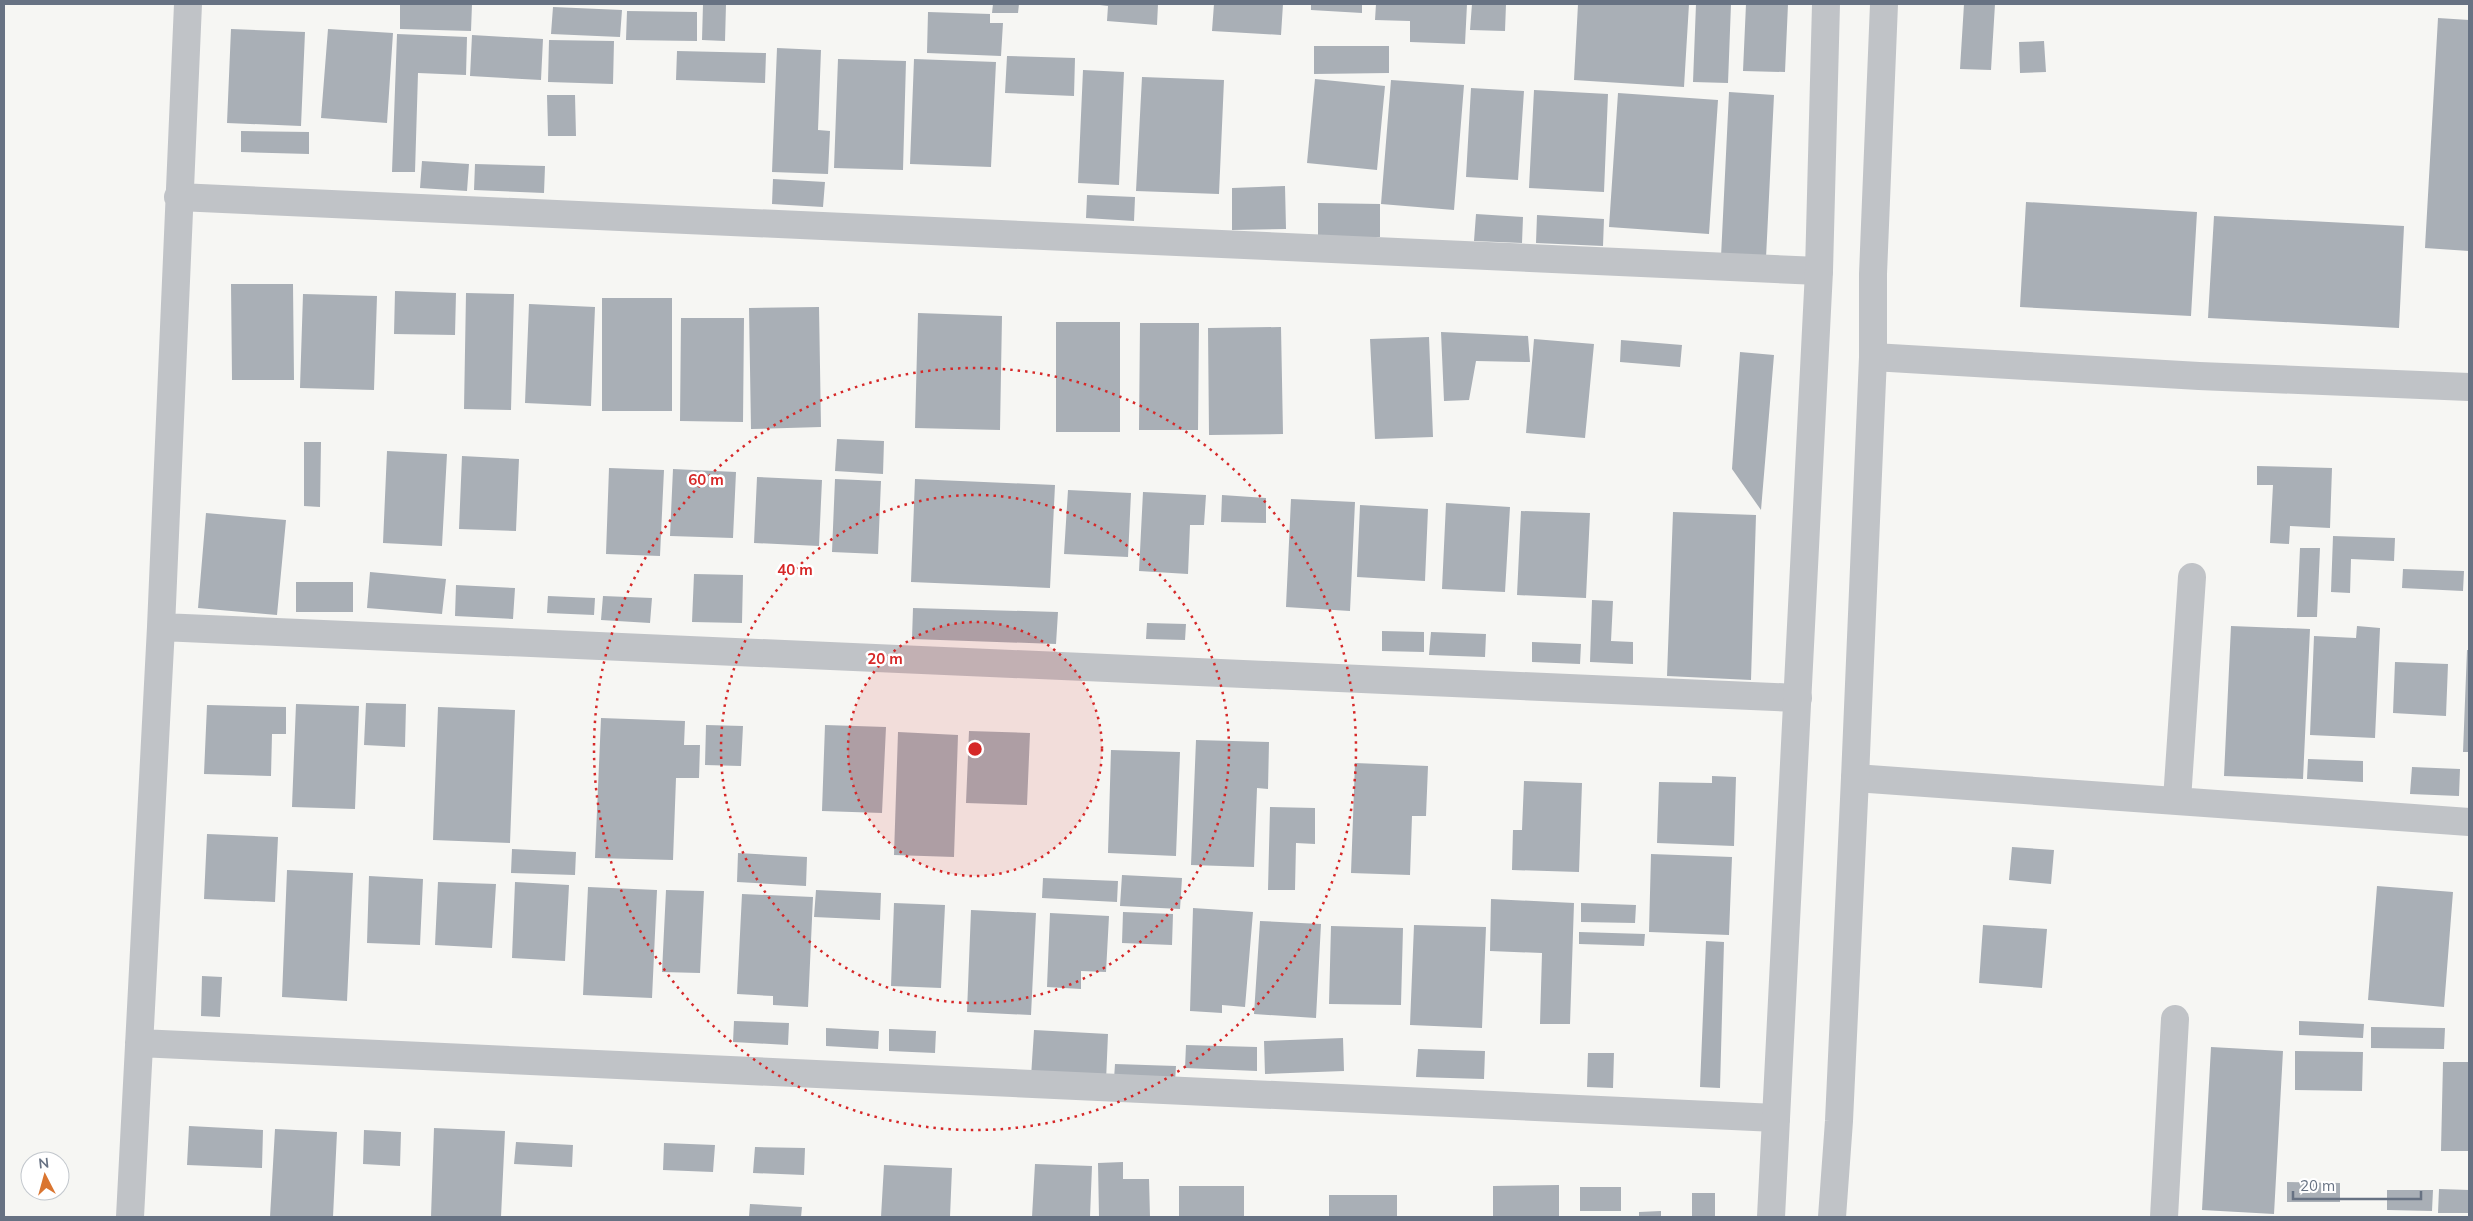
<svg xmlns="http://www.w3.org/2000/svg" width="2473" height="1221" font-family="Mulish,sans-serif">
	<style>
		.building { fill: #a9afb6 }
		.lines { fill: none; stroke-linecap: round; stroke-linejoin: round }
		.minor { stroke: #c0c3c7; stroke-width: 28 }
		.tertiary { stroke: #c0c3c7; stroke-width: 28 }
		.ring { fill: none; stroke: #d62828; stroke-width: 2.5; stroke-dasharray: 2.5 5 }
		.centre { fill: #d62828; stroke: #fff; stroke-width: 2.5 }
		.ring-label { font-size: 15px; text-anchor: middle; font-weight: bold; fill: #d62828; stroke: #fff; stroke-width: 5; stroke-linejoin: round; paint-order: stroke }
	</style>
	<rect width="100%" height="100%" fill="#f6f6f3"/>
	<!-- building -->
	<path class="building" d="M 400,4 L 472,4 L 471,31 L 400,29 Z
		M 703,4 L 726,4 L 725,41 L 702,40 Z
		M 993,4 L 1019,4 L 1018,13 L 992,13 Z
		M 1092,4 L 1158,4 L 1157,25 L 1107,21 L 1108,6 Z
		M 1214,4 L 1283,4 L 1281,35 L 1212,31 Z
		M 1311,4 L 1362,4 L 1362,13 L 1311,10 Z
		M 1376,4 L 1467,4 L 1465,44 L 1410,42 L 1410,21 L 1375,20 Z
		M 1472,4 L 1506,4 L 1505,31 L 1470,30 Z
		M 1578,4 L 1689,4 L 1684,87 L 1574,80 Z
		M 1696,4 L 1731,4 L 1728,83 L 1693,82 Z
		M 1746,4 L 1788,4 L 1785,72 L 1743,71 Z
		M 1964,4 L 1995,4 L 1991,70 L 1960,69 Z
		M 553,7 L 622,10 L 620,37 L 551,34 Z
		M 627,11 L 697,12 L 697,41 L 626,40 Z
		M 928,12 L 990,14 L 990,23 L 1003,23 L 1001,56 L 927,53 Z
		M 2438,18 L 2469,20 L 2469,251 L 2425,248 Z
		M 231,29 L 305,32 L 301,126 L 227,123 Z
		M 328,29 L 393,33 L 387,123 L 321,118 Z
		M 397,34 L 467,37 L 466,75 L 418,73 L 415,172 L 392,172 Z
		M 472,35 L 543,39 L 541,80 L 470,76 Z
		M 549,40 L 614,41 L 613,84 L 548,82 Z
		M 2044,41 L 2046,72 L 2020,73 L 2019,42 Z
		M 1314,46 L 1389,46 L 1389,73 L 1314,74 Z
		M 777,48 L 821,50 L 818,130 L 830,131 L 828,174 L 772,172 Z
		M 677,51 L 766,53 L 765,83 L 676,80 Z
		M 1007,56 L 1075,58 L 1074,96 L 1005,93 Z
		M 838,59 L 906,61 L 903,170 L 834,168 Z
		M 914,59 L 996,62 L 991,167 L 910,164 Z
		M 1083,70 L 1124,72 L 1119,185 L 1078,183 Z
		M 1142,77 L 1224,80 L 1219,194 L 1136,191 Z
		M 1315,79 L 1385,86 L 1377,170 L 1307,163 Z
		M 1391,80 L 1464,85 L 1454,210 L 1381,204 Z
		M 1471,88 L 1524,91 L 1518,180 L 1466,177 Z
		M 1534,90 L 1608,94 L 1604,192 L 1529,188 Z
		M 1729,92 L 1774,95 L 1766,258 L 1721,257 Z
		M 1618,93 L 1718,100 L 1709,234 L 1609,227 Z
		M 547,95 L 575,95 L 576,136 L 548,136 Z
		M 241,131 L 309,132 L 309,154 L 241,152 Z
		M 422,161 L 469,164 L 467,191 L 420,188 Z
		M 475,164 L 545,166 L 544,193 L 474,190 Z
		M 773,179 L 825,182 L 823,207 L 772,204 Z
		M 1285,186 L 1286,229 L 1232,230 L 1232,188 Z
		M 1087,195 L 1135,197 L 1134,221 L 1086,218 Z
		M 2026,202 L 2197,212 L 2191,316 L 2020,307 Z
		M 1318,203 L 1380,204 L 1380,237 L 1318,237 Z
		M 1476,214 L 1523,217 L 1522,243 L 1474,241 Z
		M 1537,215 L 1604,219 L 1603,246 L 1536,243 Z
		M 2214,216 L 2404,226 L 2399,328 L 2208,318 Z
		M 231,284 L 293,284 L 294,380 L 232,380 Z
		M 395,291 L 456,293 L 455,335 L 394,334 Z
		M 466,293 L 514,294 L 511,410 L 464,409 Z
		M 303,294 L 377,296 L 374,390 L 300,388 Z
		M 602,298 L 672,298 L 672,411 L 602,411 Z
		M 529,304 L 595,307 L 591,406 L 525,403 Z
		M 819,307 L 821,427 L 751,429 L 749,308 Z
		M 918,313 L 1002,316 L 1000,430 L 915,428 Z
		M 681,318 L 744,318 L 743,422 L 680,421 Z
		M 1056,322 L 1120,322 L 1120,432 L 1056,432 Z
		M 1140,323 L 1199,323 L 1198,430 L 1139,430 Z
		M 1281,327 L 1283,434 L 1209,435 L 1208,328 Z
		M 1441,332 L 1528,336 L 1530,362 L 1476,361 L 1469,400 L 1444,401 Z
		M 1429,337 L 1433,437 L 1375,439 L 1370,339 Z
		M 1534,339 L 1594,344 L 1585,438 L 1526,433 Z
		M 1621,340 L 1682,345 L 1680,367 L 1620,362 Z
		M 1740,352 L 1774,355 L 1761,510 L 1732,469 Z
		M 837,439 L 884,441 L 883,474 L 835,471 Z
		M 304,442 L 321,442 L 320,507 L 304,506 Z
		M 387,451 L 447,454 L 442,546 L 383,543 Z
		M 462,456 L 519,459 L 516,531 L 459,529 Z
		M 2257,466 L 2332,468 L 2330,528 L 2290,526 L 2289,544 L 2270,543 L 2273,485 L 2257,485 Z
		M 609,468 L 664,470 L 660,556 L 606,554 Z
		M 673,469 L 736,472 L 733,538 L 670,536 Z
		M 757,477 L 822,480 L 819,546 L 754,543 Z
		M 835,479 L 881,481 L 878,554 L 832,552 Z
		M 915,479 L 1055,485 L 1050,588 L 911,582 Z
		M 1068,490 L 1131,493 L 1128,557 L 1064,554 Z
		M 1143,492 L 1206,495 L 1204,525 L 1190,525 L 1188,574 L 1139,571 Z
		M 1222,495 L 1266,498 L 1266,523 L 1221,522 Z
		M 1291,499 L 1355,502 L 1350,611 L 1286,607 Z
		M 1446,503 L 1510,507 L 1505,592 L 1442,589 Z
		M 1360,505 L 1428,509 L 1425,581 L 1357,577 Z
		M 1521,511 L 1590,513 L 1586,598 L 1517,595 Z
		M 1673,512 L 1756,515 L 1751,680 L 1667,676 Z
		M 206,513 L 286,520 L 277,615 L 198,608 Z
		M 2333,536 L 2395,538 L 2394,561 L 2351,559 L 2350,593 L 2331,592 Z
		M 2300,548 L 2320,548 L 2317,617 L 2297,617 Z
		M 2403,569 L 2464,571 L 2463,591 L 2402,588 Z
		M 370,572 L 446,579 L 442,614 L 367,608 Z
		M 694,574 L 743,575 L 742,623 L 692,622 Z
		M 296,582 L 353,582 L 353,612 L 296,612 Z
		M 456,585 L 515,588 L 513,619 L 455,616 Z
		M 548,596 L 595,598 L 594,615 L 547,613 Z
		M 603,596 L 652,598 L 650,623 L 601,620 Z
		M 1592,600 L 1613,601 L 1611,641 L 1633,642 L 1633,664 L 1590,662 Z
		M 913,608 L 1058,612 L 1056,644 L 912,639 Z
		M 1147,623 L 1186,624 L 1185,640 L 1146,639 Z
		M 2231,626 L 2310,629 L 2303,779 L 2224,776 Z
		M 2357,626 L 2380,628 L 2375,738 L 2310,735 L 2314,636 L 2356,638 Z
		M 1382,631 L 1424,632 L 1424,652 L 1382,651 Z
		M 1431,632 L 1486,634 L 1485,657 L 1429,655 Z
		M 1532,642 L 1581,644 L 1580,664 L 1532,662 Z
		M 2467,650 L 2469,650 L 2469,752 L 2463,752 Z
		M 2395,662 L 2448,664 L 2446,716 L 2393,713 Z
		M 366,703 L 406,704 L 405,747 L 364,745 Z
		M 296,704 L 359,706 L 355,809 L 292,807 Z
		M 207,705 L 286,707 L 286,734 L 272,734 L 271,776 L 204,774 Z
		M 438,707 L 515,710 L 510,843 L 433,840 Z
		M 601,718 L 685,721 L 684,745 L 700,745 L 699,778 L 676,778 L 673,860 L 595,858 Z
		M 706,725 L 743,726 L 741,766 L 705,765 Z
		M 825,725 L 886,727 L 882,813 L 822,811 Z
		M 969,731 L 1030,733 L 1027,805 L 966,803 Z
		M 898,732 L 958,735 L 954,857 L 894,855 Z
		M 1196,740 L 1269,742 L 1268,789 L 1257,788 L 1254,867 L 1191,865 Z
		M 1111,750 L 1180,752 L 1176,856 L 1108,853 Z
		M 2308,759 L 2363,761 L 2363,782 L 2307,779 Z
		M 1355,763 L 1428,766 L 1426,816 L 1412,816 L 1410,875 L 1351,873 Z
		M 2412,767 L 2460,769 L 2459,796 L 2410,794 Z
		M 1712,776 L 1736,777 L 1734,846 L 1657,843 L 1659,782 L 1712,783 Z
		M 1524,781 L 1582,783 L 1579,872 L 1512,870 L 1513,830 L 1522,830 Z
		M 1270,807 L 1315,808 L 1315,844 L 1296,843 L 1295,890 L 1268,890 Z
		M 207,834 L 278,837 L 275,902 L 204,899 Z
		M 2012,847 L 2054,850 L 2051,884 L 2009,880 Z
		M 512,849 L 576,852 L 575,875 L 511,873 Z
		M 738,853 L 807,857 L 806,886 L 737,882 Z
		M 1651,854 L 1732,857 L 1729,935 L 1649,932 Z
		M 287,870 L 353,873 L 347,1001 L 282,997 Z
		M 1122,875 L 1182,878 L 1180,909 L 1120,906 Z
		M 369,876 L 423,879 L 420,945 L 367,943 Z
		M 1043,878 L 1118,881 L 1117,902 L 1042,898 Z
		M 438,882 L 496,884 L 492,948 L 435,945 Z
		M 515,882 L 569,885 L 565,961 L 512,958 Z
		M 2377,886 L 2453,892 L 2444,1007 L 2368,1000 Z
		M 588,887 L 657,890 L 652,998 L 583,995 Z
		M 666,890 L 704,891 L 700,973 L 662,972 Z
		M 816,890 L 881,893 L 880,920 L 814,917 Z
		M 742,894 L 813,897 L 808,1007 L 773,1005 L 773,996 L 737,994 Z
		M 1491,899 L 1574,903 L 1570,1024 L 1540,1024 L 1542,953 L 1490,951 Z
		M 894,903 L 945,905 L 941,988 L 891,986 Z
		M 1581,903 L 1636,905 L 1635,923 L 1581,922 Z
		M 1193,908 L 1253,912 L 1245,1007 L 1222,1005 L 1222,1013 L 1190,1011 Z
		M 971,910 L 1036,913 L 1031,1015 L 967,1012 Z
		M 1123,912 L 1173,914 L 1172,945 L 1122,943 Z
		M 1050,913 L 1109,916 L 1106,972 L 1081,971 L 1081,989 L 1047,987 Z
		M 1260,921 L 1321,924 L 1316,1018 L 1254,1014 Z
		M 1414,925 L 1486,927 L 1482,1028 L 1410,1025 Z
		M 1983,925 L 2047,929 L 2042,988 L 1979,983 Z
		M 1331,926 L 1403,928 L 1401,1005 L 1329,1004 Z
		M 1579,932 L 1645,934 L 1644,946 L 1579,944 Z
		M 1706,941 L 1724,942 L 1720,1088 L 1700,1087 Z
		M 202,976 L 222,977 L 220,1017 L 201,1016 Z
		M 734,1021 L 789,1023 L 788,1045 L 733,1042 Z
		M 2299,1021 L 2364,1024 L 2363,1038 L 2299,1035 Z
		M 2371,1027 L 2445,1028 L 2444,1049 L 2371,1048 Z
		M 826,1028 L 879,1031 L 878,1049 L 826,1046 Z
		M 889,1029 L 936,1031 L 935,1053 L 889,1051 Z
		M 1034,1030 L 1108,1034 L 1106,1081 L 1031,1077 Z
		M 1343,1038 L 1344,1071 L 1265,1074 L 1264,1041 Z
		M 1186,1045 L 1257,1047 L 1257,1071 L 1185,1068 Z
		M 2211,1047 L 2283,1051 L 2274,1214 L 2202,1210 Z
		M 1418,1049 L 1485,1051 L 1484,1079 L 1416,1077 Z
		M 2295,1051 L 2363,1052 L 2362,1091 L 2295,1090 Z
		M 1588,1053 L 1614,1053 L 1613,1088 L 1587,1087 Z
		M 2443,1062 L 2469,1062 L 2469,1151 L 2441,1151 Z
		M 1115,1064 L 1176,1066 L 1175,1082 L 1114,1079 Z
		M 189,1126 L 263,1130 L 262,1168 L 187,1165 Z
		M 434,1128 L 505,1131 L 501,1217 L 431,1217 Z
		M 275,1129 L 337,1132 L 333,1217 L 270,1217 Z
		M 364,1130 L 401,1132 L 400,1166 L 363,1164 Z
		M 516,1142 L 573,1145 L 572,1167 L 514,1164 Z
		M 664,1143 L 715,1145 L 713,1172 L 663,1170 Z
		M 755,1147 L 805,1148 L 804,1175 L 753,1173 Z
		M 1123,1162 L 1123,1179 L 1149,1179 L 1150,1217 L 1099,1217 L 1098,1163 Z
		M 1035,1164 L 1092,1166 L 1090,1217 L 1032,1217 Z
		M 884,1165 L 952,1168 L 950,1217 L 881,1217 Z
		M 2287,1182 L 2340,1183 L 2340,1202 L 2287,1202 Z
		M 1559,1185 L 1559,1217 L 1493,1217 L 1493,1186 Z
		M 1179,1186 L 1244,1186 L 1244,1217 L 1179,1217 Z
		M 1580,1187 L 1621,1187 L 1621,1211 L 1580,1211 Z
		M 2439,1189 L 2469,1190 L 2469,1213 L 2438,1213 Z
		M 2387,1190 L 2433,1190 L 2432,1211 L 2387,1210 Z
		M 1692,1193 L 1715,1193 L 1715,1217 L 1692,1217 Z
		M 1329,1195 L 1397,1195 L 1397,1217 L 1329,1217 Z
		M 750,1204 L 802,1207 L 801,1217 L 749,1217 Z
		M 1661,1211 L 1661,1217 L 1639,1217 L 1639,1212 Z"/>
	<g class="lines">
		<!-- minor -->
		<path class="minor" d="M 178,197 L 1819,271
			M 1873,357 L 2199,376 L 2469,387
			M 161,627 L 1798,698
			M 1855,778 L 2469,822
			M 2177,800 L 2192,577
			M 139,1043 L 1776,1118
			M 130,1217 L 161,627 L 188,4
			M 2164,1217 L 2175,1019"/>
		<!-- tertiary -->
		<path class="tertiary" d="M 1771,1217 L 1819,271 L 1826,4
			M 1832,1217 L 1839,1121 L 1855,778 L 1873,357 L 1873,274 L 1884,4"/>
	</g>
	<!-- distance rings -->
	<circle cx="975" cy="749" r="127" fill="#d62828" fill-opacity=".12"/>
	<g class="ring">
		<circle cx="975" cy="749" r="127"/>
		<circle cx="975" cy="749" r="254"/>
		<circle cx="975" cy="749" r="381"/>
	</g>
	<circle cx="975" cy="749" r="8" class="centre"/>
	<g class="ring-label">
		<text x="706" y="485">60 m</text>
		<text x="795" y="575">40 m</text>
		<text x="885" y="664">20 m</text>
	</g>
	<!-- border -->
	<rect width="2473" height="1221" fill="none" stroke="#677283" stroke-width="10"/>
	<!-- north arrow -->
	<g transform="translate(45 1176) rotate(354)"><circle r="24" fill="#ffffff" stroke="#c2c7cd"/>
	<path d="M0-4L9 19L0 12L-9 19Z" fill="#da7530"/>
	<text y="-8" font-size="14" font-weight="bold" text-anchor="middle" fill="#677283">N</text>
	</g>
	<!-- scale -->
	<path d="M2293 1191v8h128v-8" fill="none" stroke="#677283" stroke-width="2.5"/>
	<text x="2300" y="1191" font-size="15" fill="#677283" stroke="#ffffff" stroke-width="4" paint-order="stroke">20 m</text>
</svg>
